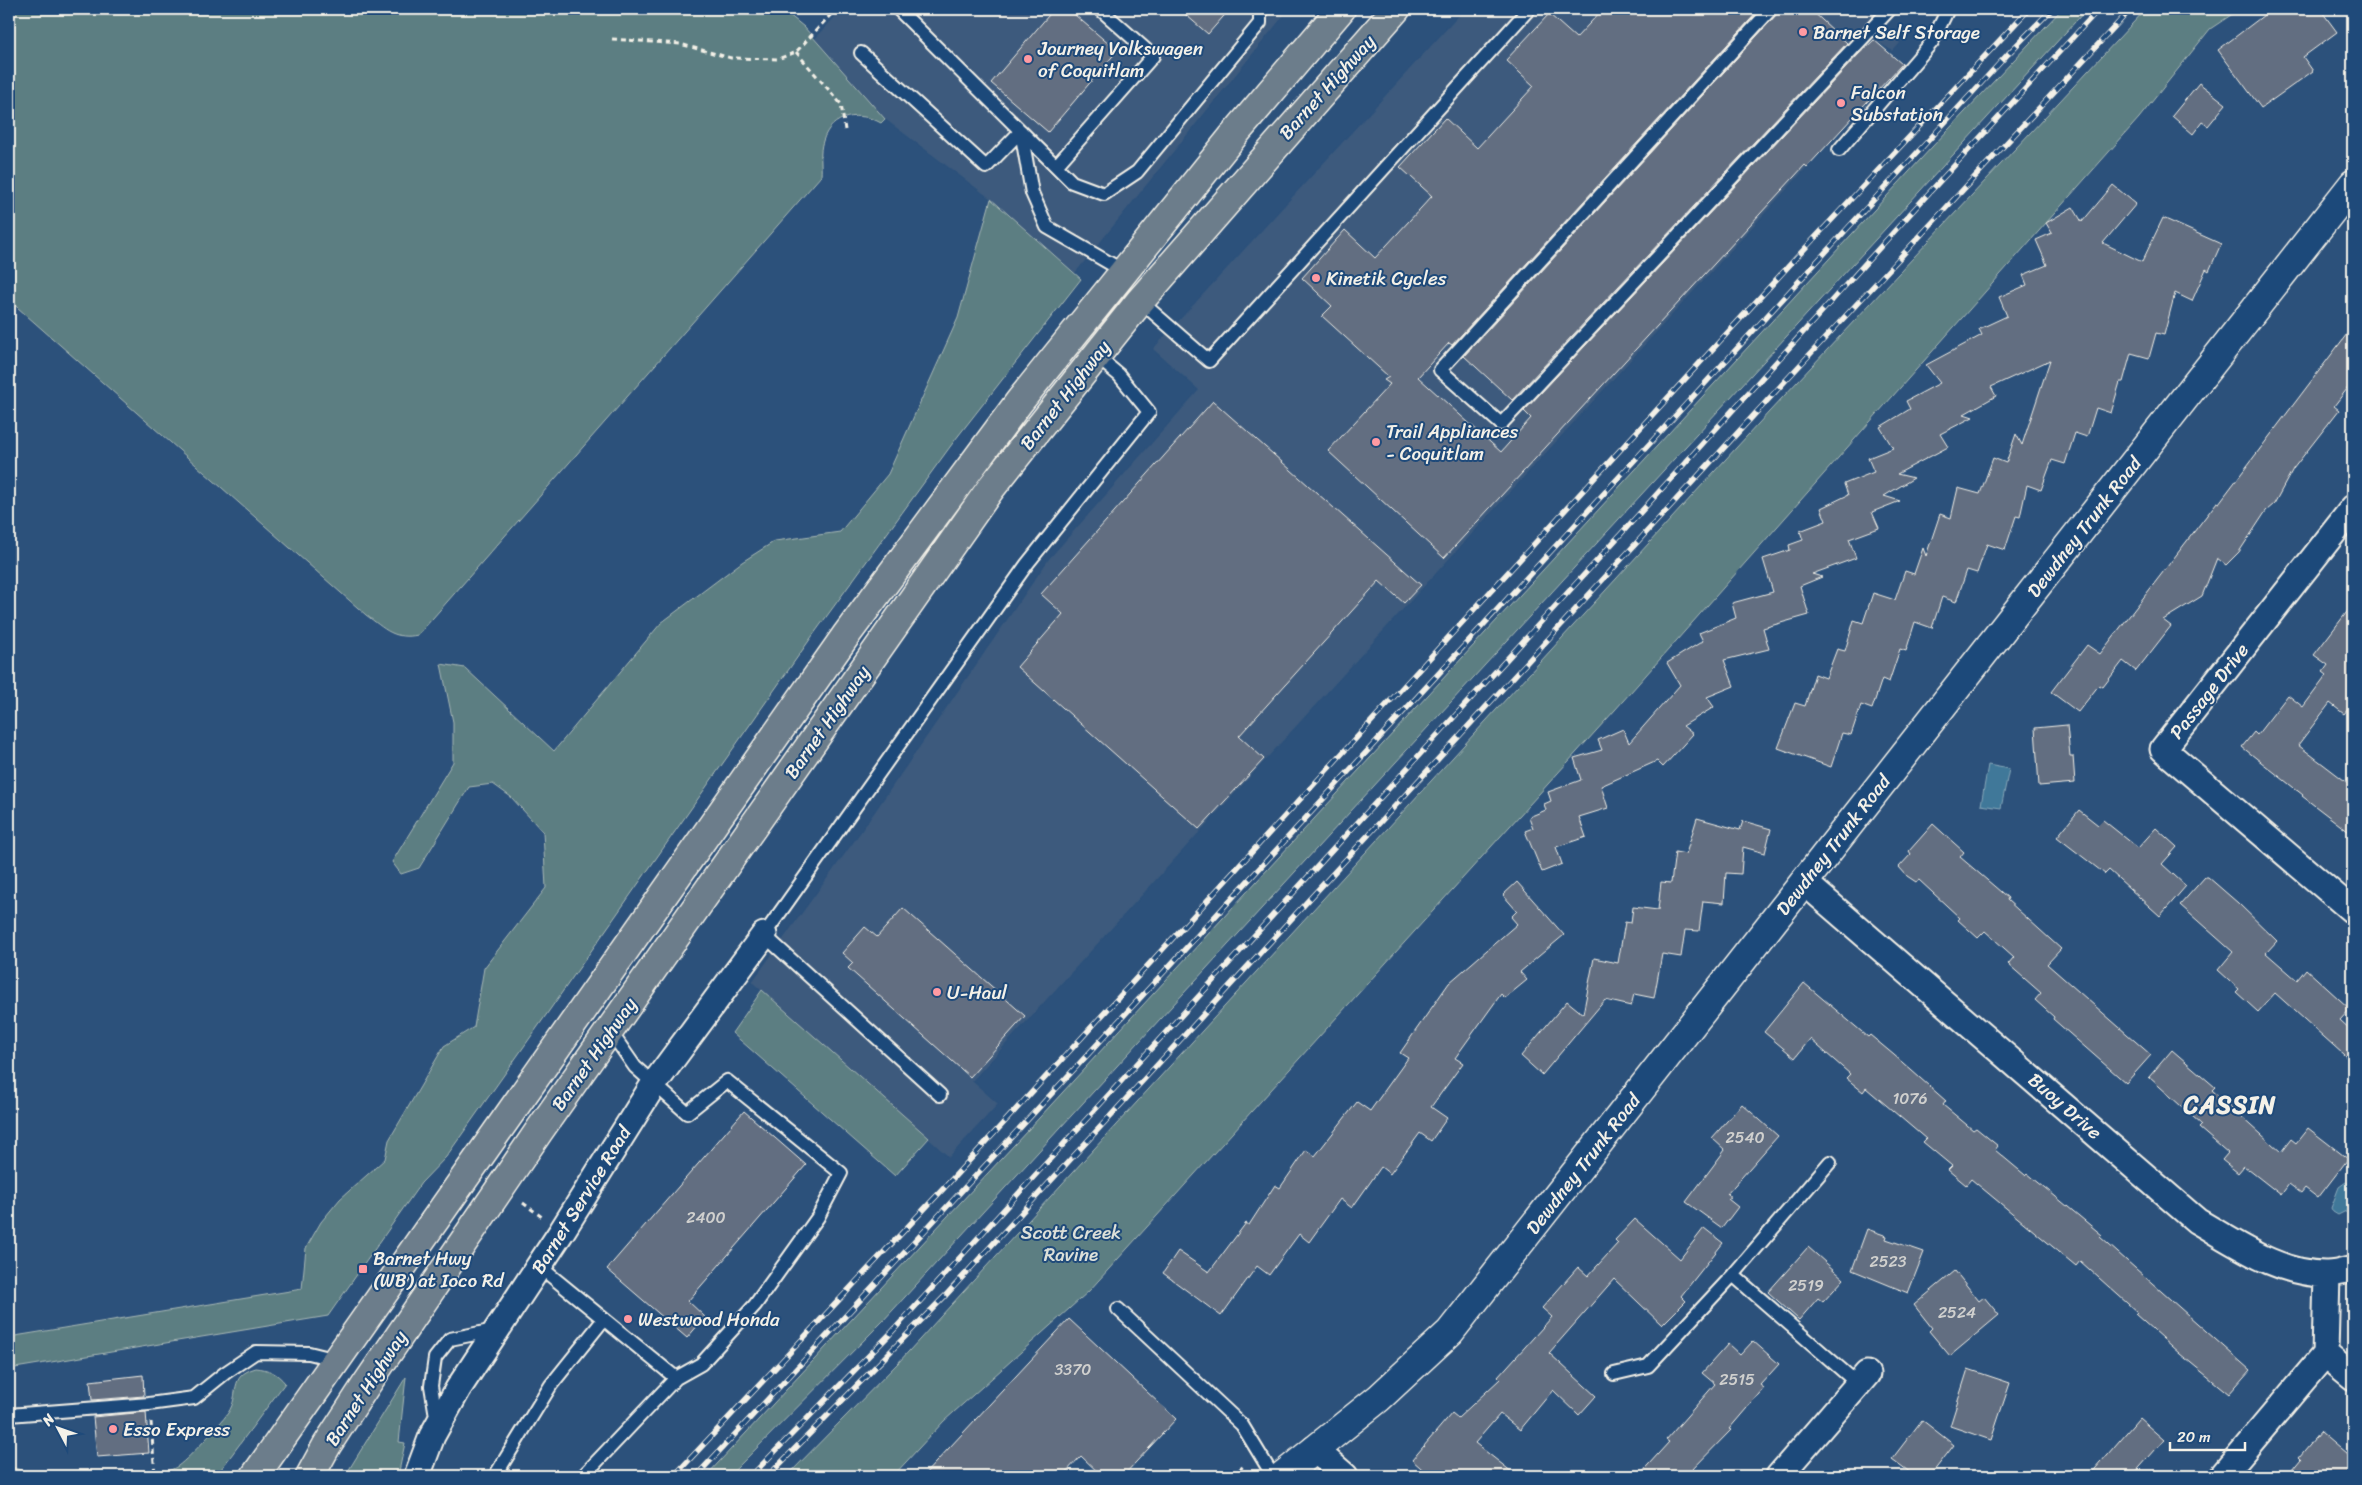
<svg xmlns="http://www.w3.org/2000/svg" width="2362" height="1485" font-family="Sriracha,sans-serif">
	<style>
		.built { fill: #3c5a7d }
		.green { fill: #5c7e82; stroke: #a8b8b5 }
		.water { fill: #407899; stroke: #88a8b9 }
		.building { fill: #626e81; stroke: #f4f1e8 }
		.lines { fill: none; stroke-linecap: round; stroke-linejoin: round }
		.service-casing { stroke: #f4f1e8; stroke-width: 16 }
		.minor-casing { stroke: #f4f1e8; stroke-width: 29 }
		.secondary-casing { stroke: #f4f1e8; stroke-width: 31 }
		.primary-casing { stroke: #f4f1e8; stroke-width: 31 }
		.path { stroke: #f4f1e8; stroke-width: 3; stroke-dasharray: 5 4; stroke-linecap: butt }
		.service { stroke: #1f4a7a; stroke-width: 12 }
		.minor { stroke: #1f4a7a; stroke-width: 25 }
		.secondary { stroke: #1f4a7a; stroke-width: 28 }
		.primary { stroke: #6c7d8b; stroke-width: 28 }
		.rail-casing { stroke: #f4f1e8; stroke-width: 5.5 }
		.rail { stroke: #1f4a7a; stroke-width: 4; stroke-dasharray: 11; stroke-linecap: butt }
		.poi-dot { fill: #ff9aa2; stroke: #1f4a7a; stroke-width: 2 }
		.labels { text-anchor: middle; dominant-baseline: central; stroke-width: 4; stroke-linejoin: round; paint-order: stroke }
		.number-label { font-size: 16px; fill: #d0d0ce }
		.poi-label { font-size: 19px; fill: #f4f1e8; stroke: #1f4a7a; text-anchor: start }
		.street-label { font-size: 19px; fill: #f4f1e8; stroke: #1f4a7a }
		.park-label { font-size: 19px; fill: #dde0d9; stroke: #1f4a7a }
		.district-label { font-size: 24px; font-weight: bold; letter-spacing: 1px; fill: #f4f1e8; stroke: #1f4a7a }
	</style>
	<rect width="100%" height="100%" fill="#2c517b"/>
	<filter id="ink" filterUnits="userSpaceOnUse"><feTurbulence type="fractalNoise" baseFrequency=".02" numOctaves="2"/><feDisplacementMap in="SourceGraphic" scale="10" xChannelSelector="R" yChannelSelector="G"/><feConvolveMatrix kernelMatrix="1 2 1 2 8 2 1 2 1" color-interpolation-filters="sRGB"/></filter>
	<g filter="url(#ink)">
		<!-- built -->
		<path class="built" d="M 842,9 L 1289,9 L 1075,273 L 991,199 L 885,119 L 815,39 Z
			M 1465,9 L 1863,9 L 1900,43 L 1893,51 L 1874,40 L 1780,142 L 1807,167 L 972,1081 L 998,1104 L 949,1157 L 752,982 L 863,829 L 1049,559 L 1199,390 L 1153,349 Z"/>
		<!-- green -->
		<path class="green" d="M 9,9 L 782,9 L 804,27 L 885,119 L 881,123 C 860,111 831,114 823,141 C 819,152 822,165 821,176 L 418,635 C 394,640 385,629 366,615 L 9,300 Z
			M 2062,9 L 2087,9 L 882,1322 L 729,1476 L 706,1476 L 1028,1130 L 1932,147 Z
			M 2146,9 L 2240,9 L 2210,29 L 2139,118 L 1615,710 L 1089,1291 L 944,1421 L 893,1476 L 787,1476 L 898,1363 L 1769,412 Z
			M 991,199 L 1081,279 L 955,440 L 813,635 L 518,1055 L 446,1157 L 421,1183 L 328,1316 L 9,1369 L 9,1337 L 302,1289 L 306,1248 L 321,1222 L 340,1199 L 385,1159 L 389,1140 L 444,1046 L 474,1027 L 484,968 L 546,888 L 543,832 L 511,797 L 493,784 L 469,787 L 419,868 L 401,874 L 392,862 L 453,762 L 453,722 L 441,664 L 465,668 L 554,751 L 661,623 L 742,562 L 775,541 L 840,532 L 888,474 L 958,318 Z
			M 762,990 L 929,1138 L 895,1176 L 732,1033 Z
			M 256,1368 C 268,1369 277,1373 285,1383 L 216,1476 L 157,1476 C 162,1472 171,1471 178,1466 C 190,1457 219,1426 228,1413 C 241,1394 227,1376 256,1368 Z
			M 406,1377 L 399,1442 L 405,1443 L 398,1476 L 345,1476 Z
			M 9,1466 L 26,1472 L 57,1476 L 9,1476 Z"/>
		<!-- water -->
		<path class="water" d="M 1988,765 L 2009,769 L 2001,808 L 1981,805 Z
			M 2346,1182 L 2351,1185 L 2353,1192 L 2346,1211 L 2338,1215 L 2333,1212 L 2331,1208 L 2339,1187 Z"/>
		<!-- building -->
		<path class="building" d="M 1054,9 L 1068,9 L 1117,51 L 1048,132 L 991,83 Z
			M 1179,9 L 1230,9 L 1208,34 Z
			M 1603,9 L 1760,9 L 1452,345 L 1449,343 L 1418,377 L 1501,452 L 1531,418 L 1524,411 L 1859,54 L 1874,40 L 1902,64 L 1807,167 L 1805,165 L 1444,558 L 1328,451 L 1390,384 L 1384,380 L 1389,377 L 1322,316 L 1332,306 L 1302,278 L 1345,230 L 1375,258 L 1432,196 L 1400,167 L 1445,118 L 1477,148 L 1534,86 L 1506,60 L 1549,14 L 1576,38 Z
			M 1779,9 L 1810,9 L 1847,43 L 1512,400 L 1464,356 L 1777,14 Z
			M 2272,9 L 2320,9 L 2337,32 L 2303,57 L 2313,71 L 2261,108 L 2218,50 Z
			M 2199,83 L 2226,104 L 2208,126 L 2202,122 L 2193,134 L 2172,116 Z
			M 2113,185 L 2136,204 L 2103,243 L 2142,262 L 2163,218 L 2221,244 L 2209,271 L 2206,269 L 2192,301 L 2175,293 L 2164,335 L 2156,333 L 2149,358 L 2131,353 L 2123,382 L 2120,382 L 2111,413 L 2096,408 L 2087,437 L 2075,433 L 2065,464 L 2052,460 L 2041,490 L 2027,485 L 2020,517 L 2016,516 L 2005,550 L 1987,544 L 1977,573 L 1967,570 L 1956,602 L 1942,597 L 1932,628 L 1915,622 L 1906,651 L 1900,649 L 1889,682 L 1882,679 L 1872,709 L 1861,705 L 1851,735 L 1842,733 L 1831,767 L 1778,748 L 1795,703 L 1805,706 L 1815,674 L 1826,678 L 1837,649 L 1845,651 L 1854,620 L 1863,623 L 1873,593 L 1895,600 L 1905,571 L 1914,574 L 1923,548 L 1926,556 L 1940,514 L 1951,518 L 1958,488 L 1980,494 L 1993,458 L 2006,463 L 2016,434 L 2022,445 L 2050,360 L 1991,387 L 1996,396 L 1964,414 L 1973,417 L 1940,434 L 1948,447 L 1897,474 L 1914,478 L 1884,496 L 1900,501 L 1872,512 L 1879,528 L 1849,539 L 1856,558 L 1812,574 L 1822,577 L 1800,586 L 1809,615 L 1763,628 L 1769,649 L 1724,660 L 1734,686 L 1707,697 L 1714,707 L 1683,726 L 1693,734 L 1663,767 L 1657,761 L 1601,786 L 1608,808 L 1579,817 L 1586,837 L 1556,847 L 1562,864 L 1542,872 L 1525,831 L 1533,828 L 1529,817 L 1546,810 L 1544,804 L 1551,801 L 1548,792 L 1581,780 L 1574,758 L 1602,750 L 1598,740 L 1623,729 L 1629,743 L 1680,685 L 1667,663 L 1703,641 L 1699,633 L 1736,618 L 1732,603 L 1773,592 L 1763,559 L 1790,550 L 1789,545 L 1803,540 L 1800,531 L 1826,521 L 1821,508 L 1848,495 L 1844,484 L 1874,472 L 1868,458 L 1893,448 L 1880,427 L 1910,409 L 1906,401 L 1940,383 L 1926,365 L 1982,335 L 1979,329 L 2007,316 L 1999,297 L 2027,285 L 2023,275 L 2047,265 L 2036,240 L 2052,233 L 2046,223 L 2073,207 L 2082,222 Z
			M 2353,326 L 2353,381 L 2334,406 L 2339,410 L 2293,469 L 2274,504 L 2266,511 L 2239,552 L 2226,565 L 2217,558 L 2202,596 L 2163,620 L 2171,626 L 2136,671 L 2123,661 L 2103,687 L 2099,685 L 2078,712 L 2051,692 L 2087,645 L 2100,654 L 2217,502 L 2219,503 Z
			M 1213,401 L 1421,585 L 1404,603 L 1379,581 L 1239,736 L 1264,759 L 1199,829 L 1017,667 L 1063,614 L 1041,594 Z
			M 2353,604 L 2353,703 L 2344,714 L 2330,703 L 2298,745 L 2353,787 L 2353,835 L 2302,796 L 2303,795 L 2242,747 L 2254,732 L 2257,735 L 2288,695 L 2303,707 L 2327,675 L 2323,672 L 2328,665 L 2314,655 Z
			M 2067,725 L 2070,756 L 2073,756 L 2075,783 L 2039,786 L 2035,728 Z
			M 2079,810 L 2098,825 L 2103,820 L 2138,848 L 2156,828 L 2177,847 L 2162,864 L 2186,886 L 2160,916 L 2109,870 L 2105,874 L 2057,837 Z
			M 1697,818 L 1740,830 L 1743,821 L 1771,829 L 1765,853 L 1743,847 L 1741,874 L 1726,873 L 1724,903 L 1703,901 L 1699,931 L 1685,930 L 1681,957 L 1662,954 L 1654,998 L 1634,994 L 1631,1006 L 1605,1000 L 1542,1075 L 1521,1056 L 1567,1001 L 1583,1014 L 1594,958 L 1618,963 L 1625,922 L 1631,923 L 1633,907 L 1658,910 L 1661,882 L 1671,883 L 1675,852 L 1686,854 Z
			M 1933,824 L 1964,852 L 1960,857 L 2008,898 L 2007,900 L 2061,949 L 2047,964 L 2151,1055 L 2126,1083 L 2053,1019 L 2054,1017 L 2035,1000 L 2041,993 L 2008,964 L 2014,957 L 1985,931 L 1978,938 L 1958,920 L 1960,918 L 1919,880 L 1916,882 L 1907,876 L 1899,867 L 1911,854 L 1909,851 Z
			M 2205,877 L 2208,877 L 2238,903 L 2277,941 L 2266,953 L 2297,980 L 2306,969 L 2350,1009 L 2340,1020 L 2353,1032 L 2353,1063 L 2275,993 L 2258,1012 L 2236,992 L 2239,989 L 2218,970 L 2233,952 L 2180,905 Z
			M 1517,882 L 1564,935 L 1520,972 L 1527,980 L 1505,998 L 1501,994 L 1455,1058 L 1463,1063 L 1431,1107 L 1447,1118 L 1431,1141 L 1420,1133 L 1390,1174 L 1381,1167 L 1352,1208 L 1340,1199 L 1309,1242 L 1299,1234 L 1269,1275 L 1257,1266 L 1221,1316 L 1163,1273 L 1178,1251 L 1209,1272 L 1246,1223 L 1249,1225 L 1275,1185 L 1280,1188 L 1306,1150 L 1315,1156 L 1357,1102 L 1370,1111 L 1408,1058 L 1400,1053 L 1449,983 L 1517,924 L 1511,917 L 1517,911 L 1503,895 Z
			M 903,908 L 1025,1016 L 970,1077 L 848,968 L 853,963 L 842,953 L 865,927 L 877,937 Z
			M 1804,983 L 1868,1037 L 1870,1035 L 1894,1055 L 1946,1101 L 1943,1105 L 1973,1130 L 1976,1128 L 1998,1146 L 1995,1150 L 2025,1175 L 2027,1173 L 2102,1235 L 2100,1237 L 2250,1370 L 2229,1394 L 2180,1354 L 2135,1314 L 2137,1312 L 2080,1261 L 2076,1266 L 1971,1179 L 1966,1185 L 1948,1170 L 1952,1166 L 1923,1142 L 1926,1139 L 1866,1088 L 1863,1092 L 1846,1078 L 1850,1074 L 1810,1039 L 1795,1058 L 1764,1032 Z
			M 2172,1050 L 2215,1087 L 2212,1090 L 2281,1152 L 2291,1139 L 2296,1143 L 2308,1128 L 2348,1159 L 2318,1198 L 2305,1188 L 2301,1193 L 2289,1184 L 2281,1195 L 2244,1166 L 2238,1173 L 2222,1160 L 2228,1153 L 2199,1128 L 2202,1125 L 2149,1077 Z
			M 1742,1104 L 1778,1136 L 1727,1194 L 1731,1197 L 1728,1199 L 1738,1207 L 1722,1228 L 1686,1202 L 1725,1150 L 1712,1138 Z
			M 744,1111 L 806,1165 L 688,1301 L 705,1317 L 687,1338 L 607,1269 Z
			M 1635,1219 L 1680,1259 L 1704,1228 L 1723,1243 L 1681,1296 L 1686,1301 L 1662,1325 L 1614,1279 L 1549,1353 L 1596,1396 L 1579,1415 L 1553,1390 L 1520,1430 L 1500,1414 L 1475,1443 L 1517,1476 L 1430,1476 L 1412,1460 L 1452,1413 L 1458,1418 L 1500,1379 L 1498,1377 L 1552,1317 L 1542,1308 L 1578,1267 L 1588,1276 L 1618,1243 L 1615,1240 Z
			M 1867,1229 L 1887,1236 L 1886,1239 L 1924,1252 L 1908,1293 L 1852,1270 Z
			M 1808,1247 L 1844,1279 L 1823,1302 L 1818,1298 L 1799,1320 L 1768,1292 Z
			M 1955,1271 L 1979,1301 L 1984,1297 L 1999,1315 L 1950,1356 L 1929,1331 L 1932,1328 L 1914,1305 Z
			M 1069,1319 L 1176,1419 L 1123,1476 L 1102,1476 L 1081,1456 L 1062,1476 L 923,1476 Z
			M 1753,1341 L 1779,1364 L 1760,1385 L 1764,1388 L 1729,1429 L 1731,1430 L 1686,1476 L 1638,1476 L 1669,1442 L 1666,1440 L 1715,1384 L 1702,1373 L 1728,1344 L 1740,1355 Z
			M 1968,1369 L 2010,1383 L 1991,1440 L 1950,1426 Z
			M 143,1375 L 144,1396 L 92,1400 L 90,1381 Z
			M 146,1412 L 149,1453 L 97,1457 L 93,1417 Z
			M 2139,1418 L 2164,1440 L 2132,1476 L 2089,1476 Z
			M 1922,1420 L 1954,1445 L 1930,1476 L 1915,1476 L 1892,1459 Z
			M 2320,1432 L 2353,1460 L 2353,1476 L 2287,1476 L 2301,1459 L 2299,1457 Z"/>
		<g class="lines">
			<!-- service casing -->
			<g class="service-casing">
				<path id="service" d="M 898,9 L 1072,182 L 1104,194 L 1137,172 L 1260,23 L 1260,9
					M 1771,9 L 1440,370 L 1501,424 L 1890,9
					M 861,53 L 986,167 L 1021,131 L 1032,193 L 1047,227 L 1125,272
					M 1839,150 L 1932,42 L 1948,9
					M 1056,166 L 1153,56 L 1100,9
					M 1140,301 L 1209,361 L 1529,9
					M 940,1095 L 764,935 L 1027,564 L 1149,412 L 1119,375 L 1096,356
					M 539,1266 L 676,1378
					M 1733,1275 L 1858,1384
					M 1118,1309 L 1242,1425 L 1273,1476
					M 1614,1374 L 1648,1366 L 1733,1275 L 1830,1162
					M 9,1415 L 149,1404 L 194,1398 L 225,1373 L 256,1352 L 309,1353 L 337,1360
					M 437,1422 L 431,1386 L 435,1358 L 450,1339 L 495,1330
					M 495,1476 L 551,1385 L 604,1319
					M 583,1476 L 676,1378 L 701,1364 L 755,1305 L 818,1217 L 841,1173 L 727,1081 L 687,1113 L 635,1067 L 610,1031"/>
			</g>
			<!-- minor casing -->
			<g class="minor-casing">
				<path id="minor" d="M 2353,508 L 2163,749 L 2353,911
					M 1804,882 L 2197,1221 C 2237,1244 2280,1275 2327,1274 C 2335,1274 2345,1271 2353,1269
					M 2325,1354 L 2327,1274
					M 2325,1354 L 2353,1377
					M 1314,1449 L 1345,1476
					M 417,1476 L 432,1436 L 458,1389 L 562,1231 L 654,1084 L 764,935
					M 1779,1476 L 1867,1374
					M 2222,1476 L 2325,1354"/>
			</g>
			<!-- secondary casing -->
			<g class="secondary-casing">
				<path id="secondary" d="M 1282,1476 L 1379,1398 L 1450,1332 L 2353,184"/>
			</g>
			<!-- primary casing -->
			<g class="primary-casing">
				<path id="primary" d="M 255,1476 L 847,634 L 1019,402 L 1234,135 L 1341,9
					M 310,1476 L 327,1445 L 366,1385 L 539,1131 L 991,488 L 1140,301 L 1396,9"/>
			</g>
			<!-- path -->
			<path class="path" d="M 612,39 L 680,44 L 731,58 L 778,59 L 796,52 L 836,9
				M 796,52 L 841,104 L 845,130
				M 523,1203 L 542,1217
				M 151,1422 L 155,1476
				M 1232,1476 L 1245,1465"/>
			<!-- service -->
			<use href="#service" class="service"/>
			<!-- minor -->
			<use href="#minor" class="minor"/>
			<!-- secondary -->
			<use href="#secondary" class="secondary"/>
			<!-- primary -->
			<use href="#primary" class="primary"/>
			<!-- rail casing -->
			<g class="rail-casing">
				<path id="rail" d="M 674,1476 L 944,1188 L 1796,258 L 2029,9
					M 696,1476 C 1137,1005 1571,528 2008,54 L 2052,9
					M 751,1476 L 891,1333 L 1592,566 L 1928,194 L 2099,9
					M 768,1476 L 946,1295 L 1787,379 L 2131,9"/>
			</g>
			<!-- rail -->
			<use href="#rail" class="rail"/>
		</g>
	</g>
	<!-- markers -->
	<g class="poi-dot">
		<circle cx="1803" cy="32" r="5"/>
		<circle cx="1028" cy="59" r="5"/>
		<circle cx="1841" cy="103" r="5"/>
		<circle cx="1316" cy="278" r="5"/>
		<circle cx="1376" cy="442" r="5"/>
		<circle cx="937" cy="992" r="5"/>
		<rect x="358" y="1264" width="10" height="10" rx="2.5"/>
		<circle cx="628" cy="1319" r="5"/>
		<circle cx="113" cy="1429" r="5"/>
	</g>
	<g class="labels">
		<!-- number labels -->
		<g class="number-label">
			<text x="1910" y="1098">1076</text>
			<text x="1745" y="1137">2540</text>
			<text x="706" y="1217">2400</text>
			<text x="1888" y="1261">2523</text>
			<text x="1806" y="1285">2519</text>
			<text x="1957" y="1312">2524</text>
			<text x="1073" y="1369">3370</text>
			<text x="1737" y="1379">2515</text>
		</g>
		<!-- poi labels -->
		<g class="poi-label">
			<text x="1813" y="32">Barnet Self Storage</text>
			<text x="1038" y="48">Journey Volkswagen<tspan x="1038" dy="22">of Coquitlam</tspan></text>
			<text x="1851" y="92">Falcon<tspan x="1851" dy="22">Substation</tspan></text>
			<text x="1326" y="278">Kinetik Cycles</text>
			<text x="1386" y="431">Trail Appliances<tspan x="1386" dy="22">- Coquitlam</tspan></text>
			<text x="947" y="992">U-Haul</text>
			<text x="373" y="1258">Barnet Hwy<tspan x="373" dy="22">(WB) at Ioco Rd</tspan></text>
			<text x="638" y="1319">Westwood Honda</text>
			<text x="123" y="1429">Esso Express</text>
		</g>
		<!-- street labels -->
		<g class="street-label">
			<text transform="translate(1327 87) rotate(-48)">Barnet Highway</text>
			<text transform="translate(1065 395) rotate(-52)">Barnet Highway</text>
			<text transform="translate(2084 527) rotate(-52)">Dewdney Trunk Road</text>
			<text transform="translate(2209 691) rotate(-52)">Passage Drive</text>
			<text transform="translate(827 722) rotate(-55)">Barnet Highway</text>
			<text transform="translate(1833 845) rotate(-52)">Dewdney Trunk Road</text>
			<text transform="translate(594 1054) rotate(-55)">Barnet Highway</text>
			<text transform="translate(2065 1106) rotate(41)">Buoy Drive</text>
			<text transform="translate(1583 1164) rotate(-52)">Dewdney Trunk Road</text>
			<text transform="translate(581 1200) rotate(-58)">Barnet Service Road</text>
			<text transform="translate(366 1388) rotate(-57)">Barnet Highway</text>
		</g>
		<!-- park labels -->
		<g class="park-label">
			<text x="1071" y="1232">Scott Creek<tspan x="1071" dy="22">Ravine</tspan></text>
		</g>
		<!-- district labels -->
		<g class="district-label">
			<text x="2230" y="1105">CASSIN</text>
		</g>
	</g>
	<!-- margin -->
	<rect width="2362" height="1485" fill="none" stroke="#1f4a7a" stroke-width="30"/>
	<rect x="15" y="15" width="2332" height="1455" fill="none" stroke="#f4f1e8" stroke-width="2" filter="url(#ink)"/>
	<!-- north arrow -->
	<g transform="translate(58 1428) rotate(311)" stroke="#1f4a7a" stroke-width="4" paint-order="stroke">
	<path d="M0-4L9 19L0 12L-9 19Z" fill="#f4f1e8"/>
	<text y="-8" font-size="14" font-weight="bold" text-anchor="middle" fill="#f4f1e8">N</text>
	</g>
	<!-- scale -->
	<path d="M2170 1442v8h75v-8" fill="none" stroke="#f4f1e8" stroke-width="2.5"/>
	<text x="2177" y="1442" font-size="15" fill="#f4f1e8" stroke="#1f4a7a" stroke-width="4" paint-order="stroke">20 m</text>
</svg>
